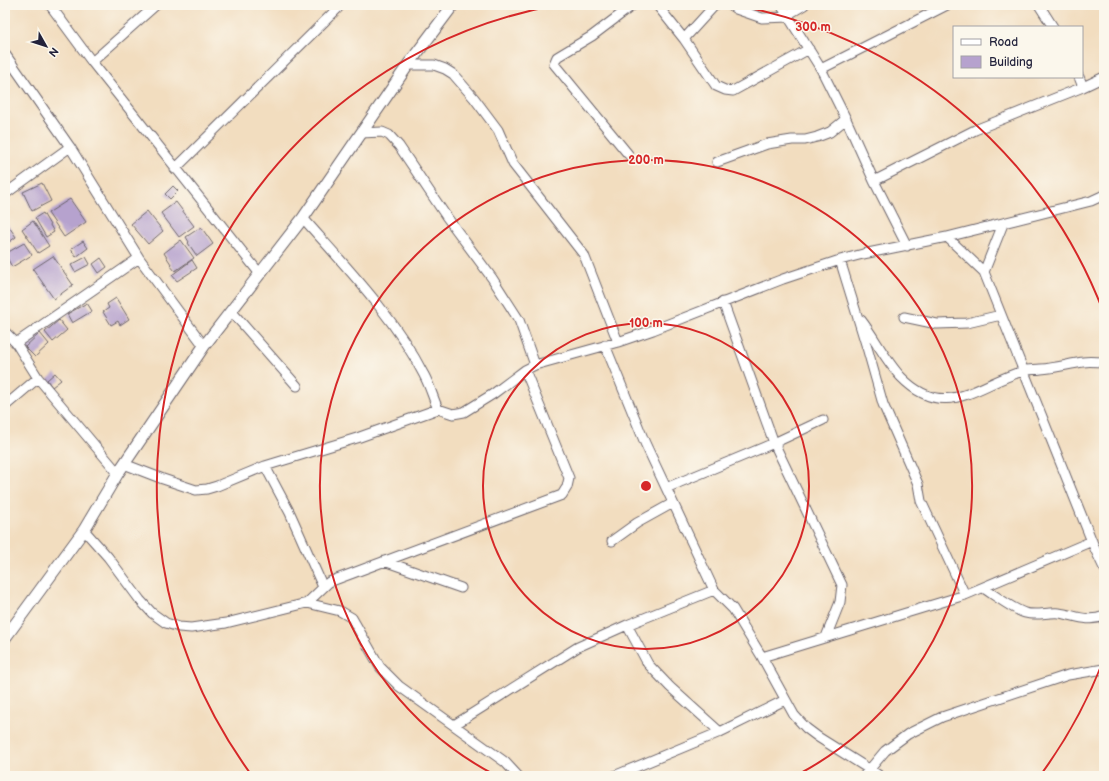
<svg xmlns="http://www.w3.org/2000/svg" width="1109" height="781" font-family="'Balsamiq Sans',sans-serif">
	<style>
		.building { fill: #b6a2ce }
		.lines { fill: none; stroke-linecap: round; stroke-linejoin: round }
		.minor-casing { stroke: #6b6369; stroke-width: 11 }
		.tertiary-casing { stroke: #6b6369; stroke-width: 13 }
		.minor { stroke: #fff; stroke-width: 9 }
		.tertiary { stroke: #fff; stroke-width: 11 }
		.ring { fill: none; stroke: #d62828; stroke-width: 2 }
		.centre { fill: #d62828; stroke: #fbf7ec; stroke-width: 2 }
		.ring-label { font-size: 12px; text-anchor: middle; font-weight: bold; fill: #d62828; stroke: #fbf7ec; stroke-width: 3; stroke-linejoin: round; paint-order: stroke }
	</style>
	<rect width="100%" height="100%" fill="#fbf7ec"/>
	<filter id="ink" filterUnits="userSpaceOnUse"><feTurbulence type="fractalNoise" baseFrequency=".025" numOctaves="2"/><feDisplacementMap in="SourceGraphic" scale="8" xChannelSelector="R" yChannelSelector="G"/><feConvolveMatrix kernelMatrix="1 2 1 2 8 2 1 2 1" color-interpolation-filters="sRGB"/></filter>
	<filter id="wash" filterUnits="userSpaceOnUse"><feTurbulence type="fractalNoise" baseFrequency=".012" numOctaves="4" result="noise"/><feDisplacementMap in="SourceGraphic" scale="16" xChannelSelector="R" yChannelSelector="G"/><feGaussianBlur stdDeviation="0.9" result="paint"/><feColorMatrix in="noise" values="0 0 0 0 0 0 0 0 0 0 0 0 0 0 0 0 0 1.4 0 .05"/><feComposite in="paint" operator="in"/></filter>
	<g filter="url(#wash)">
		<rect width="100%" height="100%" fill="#f2ddbf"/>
		<g id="blocks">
			<!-- building -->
			<path class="building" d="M 42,183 L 51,201 L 32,211 L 23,192 Z
				M 173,186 L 178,191 L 170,199 L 165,194 Z
				M 70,199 L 86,222 L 64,237 L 48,213 Z
				M 176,202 L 194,226 L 179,237 L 161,213 Z
				M 147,211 L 163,231 L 148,244 L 131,224 Z
				M 43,213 L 54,232 L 46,237 L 35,218 Z
				M 5,221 L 16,237 L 5,245 Z
				M 33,221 L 49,246 L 38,253 L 22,229 Z
				M 201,227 L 213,244 L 197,256 L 188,243 L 189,242 L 186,237 Z
				M 181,240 L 194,258 L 175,271 L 170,265 L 171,264 L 164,253 Z
				M 83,241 L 88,248 L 76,257 L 71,249 Z
				M 24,243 L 32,255 L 12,267 L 5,254 Z
				M 53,256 L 73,285 L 54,299 L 33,269 Z
				M 86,257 L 90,264 L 75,272 L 71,265 Z
				M 101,258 L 107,267 L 99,273 L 93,264 Z
				M 192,260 L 197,268 L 177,281 L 172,275 Z
				M 116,298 L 129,319 L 120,325 L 118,321 L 111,325 L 103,312 L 109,308 L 107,304 Z
				M 87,303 L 92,311 L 72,323 L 67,314 Z
				M 59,320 L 67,330 L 53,342 L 45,332 Z
				M 40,333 L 49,344 L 35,357 L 25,347 Z
				M 55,373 L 61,380 L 52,387 L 47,380 Z"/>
		</g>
	</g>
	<g filter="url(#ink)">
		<use href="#blocks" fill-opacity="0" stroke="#6b6369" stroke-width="1"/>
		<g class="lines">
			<!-- minor casing -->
			<g class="minor-casing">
				<path id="minor" d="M 50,5 L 92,62 L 260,274
					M 657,5 L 684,39 L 716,86 L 725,90 L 733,91 L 809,49
					M 730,5 L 736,9 L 762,18 L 789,17
					M 781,5 L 821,69 L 846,119 L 874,181 L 907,246
					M 1039,5 L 1053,27
					M 787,15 L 804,5
					M 684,39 L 715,5
					M 5,54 L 70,147 L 139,258 L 204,346
					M 92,62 L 156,5
					M 408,65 L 434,65 L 445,69 L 453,74 L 474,98 L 498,130 L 513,164 L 584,255 L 618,342
					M 821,69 L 947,5
					M 1083,87 L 1104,77
					M 361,133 L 382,132 L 389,135 L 399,146 L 446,216 L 492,278 L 519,320 L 535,365
					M 628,154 L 554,64 L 557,57 L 592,36 L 633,5
					M 717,162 L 767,144 L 792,140 L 805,140 L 817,137 L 830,132 L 846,119
					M 175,169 L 338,8
					M 874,181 L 975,130 L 1083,87 L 1079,77
					M 5,194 L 70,147
					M 303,218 C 347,268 394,316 424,375 C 430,386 433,398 438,409
					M 947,237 L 984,272 L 1095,549 L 1104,568
					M 840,260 L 868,351 L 883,404 L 918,484 L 921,501 L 965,595
					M 984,272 L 1003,224
					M 723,302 L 774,443 L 842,585 L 840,602 L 826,637
					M 232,312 L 297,386
					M 904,317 L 937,324 L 967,323 L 1001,315
					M 861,320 C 875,338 885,360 901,377 C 945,422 976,385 1023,371 C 1028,369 1035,370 1041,369 C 1055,368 1069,364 1083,362 C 1089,361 1097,362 1104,362
					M 5,332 L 16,343 L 38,378 L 118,473
					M 16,343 L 139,258
					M 605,345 L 645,443 L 714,590 L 733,609 L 762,657 L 794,715 L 806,728 L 818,737 L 880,776
					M 5,406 L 38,378
					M 124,464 L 163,479 L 196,490 L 207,489 L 217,486 L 265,466 L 357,438 L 438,409 L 453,414 L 464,412 L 493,394 L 525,370 L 535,365 L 618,342 L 653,330 L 783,279 L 840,260 L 863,254 L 947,237 L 1091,201 L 1104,195
					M 265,466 L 290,513 L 323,587
					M 666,488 L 774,443 L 823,420
					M 84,530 L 108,557 L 140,600 L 152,613 L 166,623 L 179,627 L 191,628 L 226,623 L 307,603 L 340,611 L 352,618 L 380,667 L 399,686 L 505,762 L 518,776
					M 612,541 L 637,523 L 673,503
					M 384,561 L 461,588
					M 983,588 C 993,594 1014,610 1025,613 C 1036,616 1048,612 1059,613 C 1074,615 1088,623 1104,616
					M 307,603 L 329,582 L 562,495 L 567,487 L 569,478 L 525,370
					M 627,625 L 648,664 L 670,687 L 720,732
					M 762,657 L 965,595 L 1092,541
					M 454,725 L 578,647 L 627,625 L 714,590
					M 614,776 L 720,732 L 785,700
					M 864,776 L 885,751 L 908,734 L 942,717 L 1068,675 L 1104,669"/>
			</g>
			<!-- tertiary casing -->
			<g class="tertiary-casing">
				<path id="tertiary" d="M 5,638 L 84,530 L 118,473 L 204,346 L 303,218 L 408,65 L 453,5"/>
			</g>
			<!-- minor -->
			<use href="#minor" class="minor"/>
			<!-- tertiary -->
			<use href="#tertiary" class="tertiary"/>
		</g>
	</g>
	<!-- distance rings -->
	<g class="ring">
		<circle cx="646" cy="486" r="163"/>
		<path d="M495 775A326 326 0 1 1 797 775"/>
		<path d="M1103 661A489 489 0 0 1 1042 773M250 773A489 489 0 0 1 557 5M735 5A489 489 0 0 1 1103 311"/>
	</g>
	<circle cx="646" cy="486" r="6" class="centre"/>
	<g class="ring-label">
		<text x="813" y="31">300 m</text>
		<text x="646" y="164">200 m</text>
		<text x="646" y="327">100 m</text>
	</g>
	<!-- margin -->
	<rect width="1109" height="781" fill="none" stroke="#fbf7ec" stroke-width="20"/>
	<!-- legend -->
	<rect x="953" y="26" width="130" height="52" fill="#fbf7ec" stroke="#a4a2a5"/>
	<rect x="961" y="39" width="20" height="6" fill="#ffffff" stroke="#a4a2a5"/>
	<text x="989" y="46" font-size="12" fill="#22223b">Road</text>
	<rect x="961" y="56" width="20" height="12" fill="#b6a2ce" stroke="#a4a2a5"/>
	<text x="989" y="66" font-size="12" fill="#22223b">Building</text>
	<!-- north arrow -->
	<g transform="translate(46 46) rotate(129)" stroke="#fbf7ec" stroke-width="3" paint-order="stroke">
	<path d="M0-3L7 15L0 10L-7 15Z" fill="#22223b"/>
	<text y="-6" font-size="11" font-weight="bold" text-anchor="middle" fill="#22223b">N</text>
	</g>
</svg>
